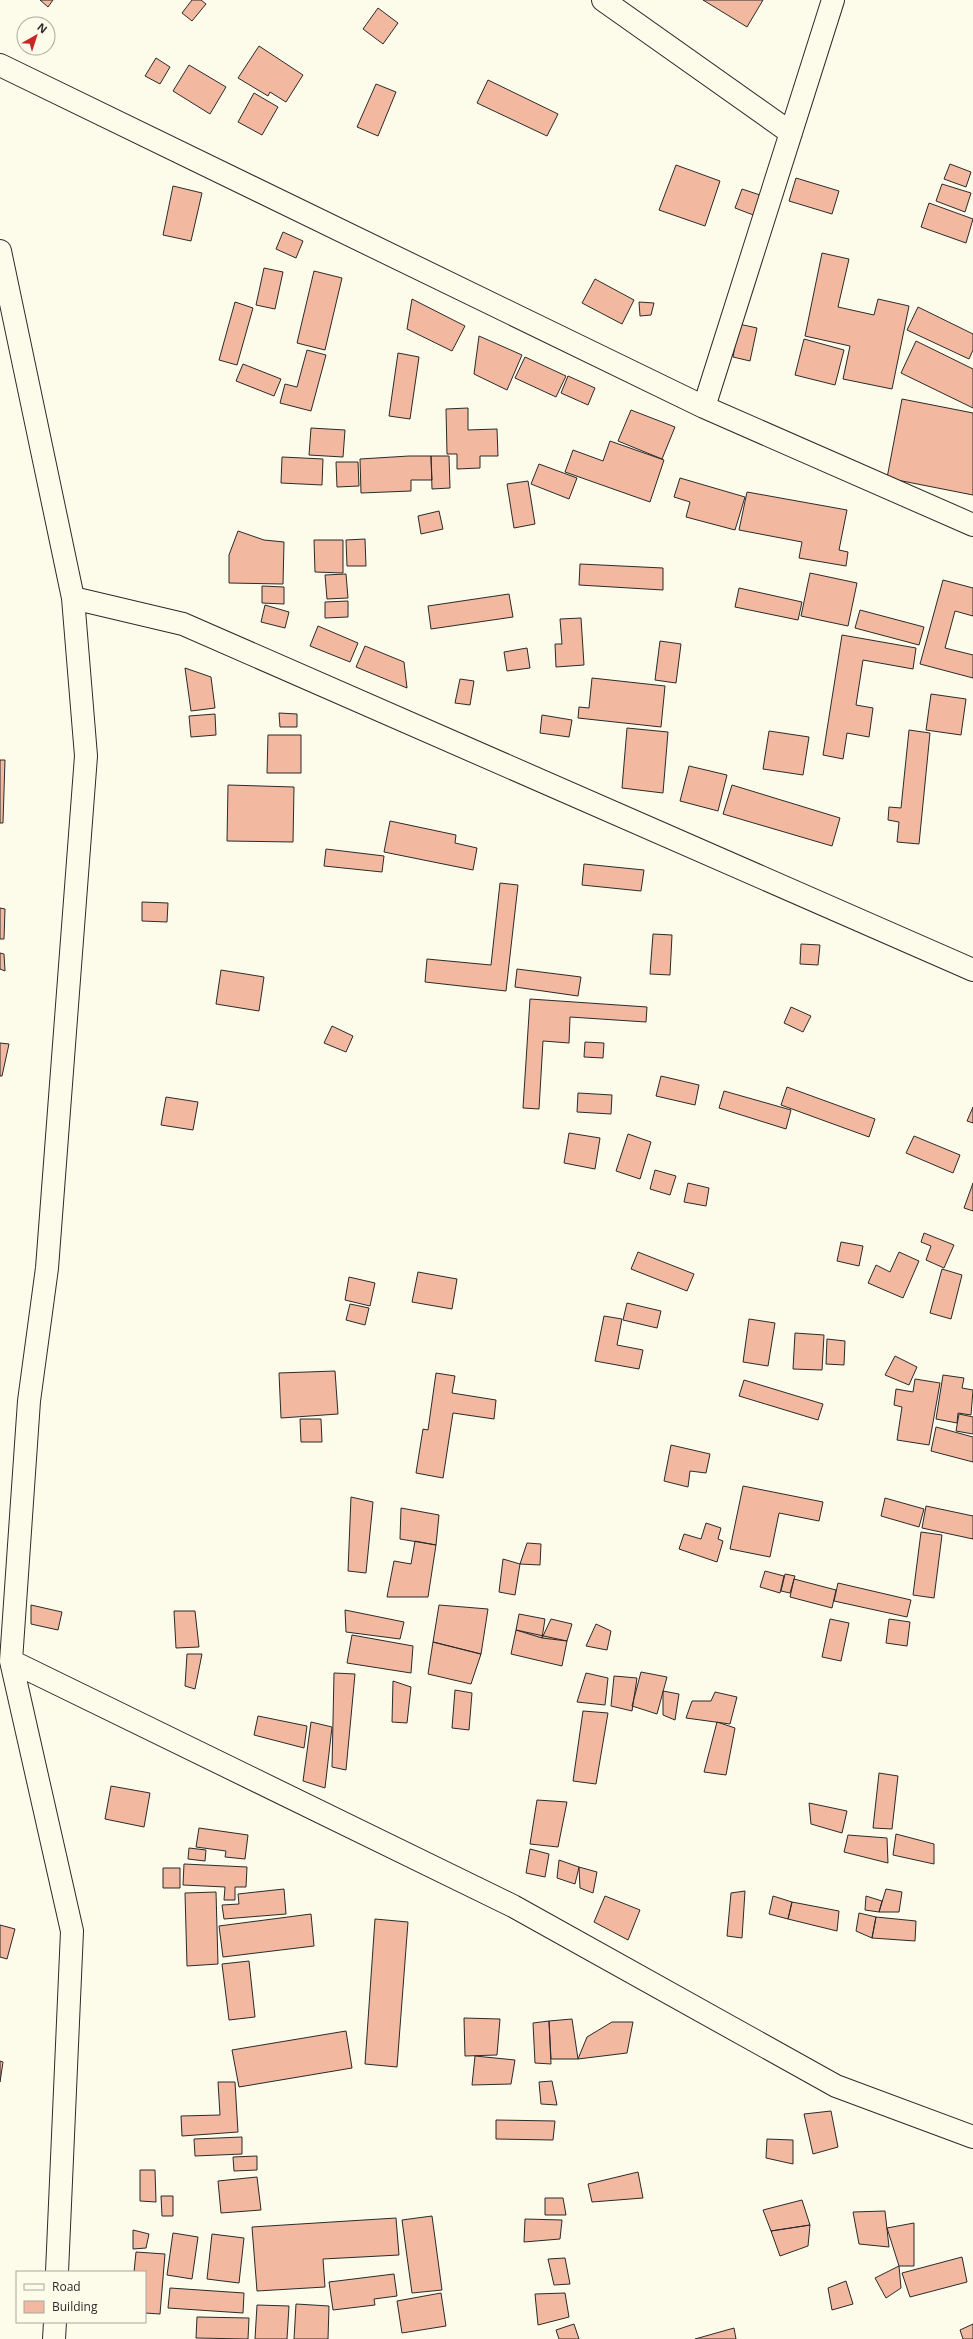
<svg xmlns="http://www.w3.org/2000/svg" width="973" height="2339" font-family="'Open Sans',sans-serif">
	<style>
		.building { fill: #f2b8a0; stroke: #2b2b2b }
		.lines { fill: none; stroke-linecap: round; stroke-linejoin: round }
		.minor-casing { stroke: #2b2b2b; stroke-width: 24 }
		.minor { stroke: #fdfbea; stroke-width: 22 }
	</style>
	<rect width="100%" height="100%" fill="#fdfbea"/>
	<!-- building -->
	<path class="building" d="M 40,0 L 53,0 L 48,7 Z
		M 192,0 L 201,0 L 206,4 L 192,21 L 182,13 Z
		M 703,0 L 763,0 L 747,27 Z
		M 378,8 L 398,23 L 383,44 L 363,29 Z
		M 259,46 L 303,75 L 286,102 L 270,92 L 268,96 L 238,78 Z
		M 156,58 L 170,67 L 160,84 L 145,76 Z
		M 189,65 L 226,87 L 210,114 L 173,91 Z
		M 488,80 L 558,114 L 547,136 L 477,103 Z
		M 376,84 L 396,92 L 378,136 L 357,127 Z
		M 254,93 L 278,107 L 262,135 L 238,122 Z
		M 950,164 L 971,172 L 966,187 L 944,179 Z
		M 676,165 L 720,181 L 705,226 L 659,210 Z
		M 796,178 L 839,191 L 832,214 L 789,201 Z
		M 942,184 L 971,193 L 965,212 L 936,201 Z
		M 173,186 L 202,193 L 191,241 L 163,235 Z
		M 742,189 L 763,196 L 756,216 L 735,208 Z
		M 929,203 L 973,219 L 966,243 L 921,227 Z
		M 283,232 L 303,241 L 296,258 L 276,249 Z
		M 822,253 L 849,259 L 838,307 L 874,315 L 878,299 L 909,306 L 892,389 L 843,379 L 850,346 L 805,336 Z
		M 264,268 L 283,272 L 275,309 L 256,305 Z
		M 314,271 L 342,278 L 325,350 L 297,343 Z
		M 595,279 L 634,300 L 622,324 L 582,303 Z
		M 412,299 L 465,326 L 452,351 L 407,329 Z
		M 235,302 L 253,308 L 237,365 L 219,360 Z
		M 639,302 L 654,303 L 651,315 L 640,316 Z
		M 918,307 L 973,334 L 973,350 L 969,359 L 907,330 Z
		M 739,324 L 757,328 L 750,361 L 733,357 Z
		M 479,336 L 522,355 L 507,390 L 474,374 Z
		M 804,339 L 844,350 L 835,385 L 795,375 Z
		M 916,341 L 973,369 L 973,408 L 901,373 Z
		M 307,350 L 326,355 L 311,411 L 280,403 L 285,384 L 297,387 Z
		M 398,353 L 419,357 L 410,419 L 389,416 Z
		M 525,357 L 566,376 L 556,397 L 515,378 Z
		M 243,364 L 281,379 L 274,396 L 236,381 Z
		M 568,376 L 595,388 L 588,405 L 561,393 Z
		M 902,399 L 973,413 L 973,495 L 887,478 Z
		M 468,408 L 468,430 L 497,429 L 498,456 L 480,456 L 480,468 L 457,469 L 457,454 L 447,454 L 446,409 Z
		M 631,410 L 675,427 L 662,459 L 618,441 Z
		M 311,428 L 345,430 L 343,457 L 309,455 Z
		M 610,441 L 664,460 L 650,502 L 565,472 L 573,450 L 603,461 Z
		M 409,456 L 431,456 L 432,480 L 411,480 L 411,491 L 361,493 L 360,459 Z
		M 431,456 L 449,456 L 450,488 L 432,489 Z
		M 282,457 L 323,459 L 322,485 L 281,483 Z
		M 336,462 L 358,462 L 359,486 L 337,487 Z
		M 539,464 L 577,478 L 569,499 L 531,484 Z
		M 680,478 L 745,497 L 735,530 L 686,517 L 690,502 L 674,497 Z
		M 528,481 L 535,524 L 514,528 L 507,484 Z
		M 747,492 L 847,510 L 839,550 L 848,552 L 846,566 L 799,558 L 802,542 L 739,530 Z
		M 439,511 L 443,529 L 421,534 L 418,516 Z
		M 238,531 L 264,540 L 284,542 L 283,584 L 229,583 L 229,555 Z
		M 365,539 L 366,566 L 347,566 L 346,540 Z
		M 314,540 L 343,540 L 343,573 L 315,572 Z
		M 580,564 L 663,568 L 663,590 L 579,585 Z
		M 810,573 L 857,583 L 848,626 L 801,616 Z
		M 346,574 L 348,598 L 327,599 L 325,575 Z
		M 943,580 L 973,588 L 973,616 L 955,611 L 945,648 L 973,655 L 973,678 L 920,664 Z
		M 262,586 L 284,587 L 284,604 L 262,603 Z
		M 739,588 L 802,602 L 798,620 L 735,607 Z
		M 509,594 L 513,617 L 431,629 L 428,606 Z
		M 348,601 L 348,617 L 325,618 L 325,602 Z
		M 265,605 L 289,612 L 285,628 L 261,622 Z
		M 860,610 L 924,627 L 919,645 L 855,628 Z
		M 581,618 L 584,665 L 556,667 L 555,644 L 562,644 L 560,619 Z
		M 318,626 L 358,643 L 350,662 L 310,646 Z
		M 842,635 L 916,648 L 913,669 L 863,660 L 856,705 L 873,708 L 869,737 L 847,733 L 843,759 L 823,755 Z
		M 660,641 L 681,644 L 676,683 L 655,680 Z
		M 365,646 L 404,662 L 407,688 L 356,667 Z
		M 527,648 L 530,668 L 507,671 L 504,652 Z
		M 185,668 L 211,677 L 215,708 L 191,711 Z
		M 592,678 L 665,686 L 661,727 L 578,718 L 579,707 L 589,708 Z
		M 460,679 L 474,681 L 470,705 L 455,703 Z
		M 931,694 L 966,699 L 961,735 L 926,730 Z
		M 279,713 L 297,714 L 297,727 L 280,727 Z
		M 215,714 L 216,735 L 191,737 L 189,716 Z
		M 542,715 L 572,720 L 569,737 L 540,733 Z
		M 627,728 L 668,732 L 663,793 L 622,788 Z
		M 909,730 L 930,733 L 919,844 L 897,842 L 899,822 L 888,820 L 889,807 L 901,808 Z
		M 769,731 L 809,737 L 803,775 L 763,769 Z
		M 268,735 L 301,735 L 301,773 L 267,773 Z
		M 0,760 L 5,760 L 3,823 L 0,823 Z
		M 689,766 L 727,775 L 718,811 L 680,801 Z
		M 228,785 L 294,787 L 293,842 L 227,841 Z
		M 732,785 L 840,818 L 832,846 L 723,814 Z
		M 390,821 L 456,835 L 455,843 L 477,848 L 473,870 L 384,852 Z
		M 326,849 L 384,856 L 382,872 L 324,866 Z
		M 584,864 L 644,870 L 641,891 L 582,885 Z
		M 500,883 L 518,885 L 506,991 L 425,982 L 427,959 L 491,965 Z
		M 142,902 L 168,903 L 167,922 L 142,921 Z
		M 0,908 L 5,909 L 4,939 L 0,939 Z
		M 653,934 L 672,935 L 670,975 L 650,974 Z
		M 801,944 L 820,945 L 818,965 L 800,964 Z
		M 0,953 L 4,954 L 5,971 L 0,969 Z
		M 517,969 L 581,977 L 578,996 L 515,987 Z
		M 221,970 L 264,977 L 259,1011 L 216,1004 Z
		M 530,999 L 647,1007 L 646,1022 L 570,1017 L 569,1043 L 543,1041 L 539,1109 L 523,1108 Z
		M 791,1007 L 811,1016 L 803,1032 L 784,1023 Z
		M 332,1026 L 353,1036 L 346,1052 L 324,1043 Z
		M 585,1042 L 604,1043 L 603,1058 L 584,1057 Z
		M 0,1043 L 9,1044 L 2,1076 L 0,1076 Z
		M 661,1076 L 699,1085 L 695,1105 L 656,1096 Z
		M 787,1087 L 875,1119 L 869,1137 L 781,1105 Z
		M 724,1091 L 791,1110 L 786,1129 L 719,1108 Z
		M 578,1093 L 612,1095 L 611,1114 L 577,1112 Z
		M 166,1097 L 198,1102 L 193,1130 L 161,1125 Z
		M 973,1107 L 973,1123 L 967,1121 Z
		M 569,1133 L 600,1138 L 595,1169 L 564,1163 Z
		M 628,1134 L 651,1142 L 640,1179 L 616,1171 Z
		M 914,1136 L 960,1155 L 953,1173 L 906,1153 Z
		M 655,1170 L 676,1176 L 670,1195 L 650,1189 Z
		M 688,1183 L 709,1188 L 706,1206 L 684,1202 Z
		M 973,1183 L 973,1211 L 964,1208 Z
		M 924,1233 L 954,1245 L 944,1268 L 926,1260 L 931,1246 L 921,1242 Z
		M 841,1242 L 863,1246 L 859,1266 L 837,1261 Z
		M 638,1252 L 694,1274 L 687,1291 L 631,1269 Z
		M 899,1252 L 919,1261 L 903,1298 L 868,1283 L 876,1265 L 890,1272 Z
		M 942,1269 L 962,1275 L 951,1319 L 930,1313 Z
		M 418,1272 L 457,1279 L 452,1309 L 412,1302 Z
		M 349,1277 L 375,1283 L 370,1306 L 345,1300 Z
		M 627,1303 L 661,1311 L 657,1328 L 623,1320 Z
		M 350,1304 L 369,1308 L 365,1325 L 346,1320 Z
		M 604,1316 L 622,1319 L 617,1345 L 643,1350 L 639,1369 L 595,1361 Z
		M 749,1319 L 775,1323 L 768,1366 L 743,1362 Z
		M 795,1333 L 824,1335 L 822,1370 L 793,1369 Z
		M 827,1339 L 845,1341 L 844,1365 L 826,1364 Z
		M 895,1356 L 917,1367 L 909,1385 L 885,1375 Z
		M 335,1371 L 338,1414 L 281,1418 L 279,1373 Z
		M 436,1373 L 455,1376 L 452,1393 L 496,1400 L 494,1419 L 453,1413 L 443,1478 L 416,1473 L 423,1429 L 428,1430 Z
		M 943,1375 L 964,1378 L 962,1388 L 973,1390 L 971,1415 L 958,1413 L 957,1423 L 936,1419 Z
		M 915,1379 L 940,1383 L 929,1445 L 897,1440 L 902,1407 L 894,1405 L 896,1389 L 913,1392 Z
		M 744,1380 L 823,1404 L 818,1420 L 739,1396 Z
		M 959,1414 L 973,1417 L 973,1434 L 956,1431 Z
		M 300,1419 L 321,1419 L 322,1442 L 301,1442 Z
		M 936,1427 L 973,1437 L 973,1462 L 931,1451 Z
		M 671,1445 L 710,1454 L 706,1473 L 690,1471 L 688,1487 L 664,1481 Z
		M 743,1486 L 823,1502 L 819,1521 L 779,1513 L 770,1557 L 730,1549 Z
		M 351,1497 L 373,1502 L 366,1573 L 348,1571 Z
		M 885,1498 L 924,1509 L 919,1527 L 881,1516 Z
		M 926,1506 L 973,1516 L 973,1539 L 922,1528 Z
		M 401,1508 L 439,1515 L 436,1545 L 400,1539 Z
		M 706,1523 L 721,1528 L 718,1539 L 723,1541 L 717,1562 L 679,1549 L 684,1534 L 701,1539 Z
		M 921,1532 L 942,1535 L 934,1598 L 913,1595 Z
		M 415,1541 L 436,1545 L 428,1597 L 387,1597 L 394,1561 L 411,1564 Z
		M 527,1543 L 541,1544 L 540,1565 L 520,1564 Z
		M 503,1559 L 520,1564 L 515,1595 L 499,1592 Z
		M 765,1571 L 784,1576 L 780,1593 L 760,1587 Z
		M 785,1574 L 795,1576 L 790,1593 L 781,1591 Z
		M 794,1579 L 836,1590 L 832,1608 L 790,1597 Z
		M 838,1583 L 911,1600 L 907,1617 L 834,1601 Z
		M 31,1605 L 62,1612 L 58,1630 L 31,1624 Z
		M 439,1605 L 488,1609 L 481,1654 L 433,1642 Z
		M 345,1610 L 404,1622 L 400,1639 L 346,1632 Z
		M 174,1611 L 195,1611 L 199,1647 L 176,1648 Z
		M 519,1614 L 545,1619 L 542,1638 L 516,1630 Z
		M 551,1619 L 572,1624 L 567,1641 L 542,1638 Z
		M 830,1619 L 849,1623 L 841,1661 L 822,1657 Z
		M 889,1619 L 910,1622 L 907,1646 L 886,1643 Z
		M 596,1624 L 611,1631 L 607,1650 L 586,1646 Z
		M 516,1630 L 567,1641 L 562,1666 L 511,1654 Z
		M 352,1635 L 413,1646 L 411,1673 L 347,1663 Z
		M 433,1642 L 481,1654 L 471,1684 L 428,1674 Z
		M 187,1654 L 202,1654 L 195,1689 L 185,1686 Z
		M 641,1672 L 667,1677 L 657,1714 L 632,1706 Z
		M 334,1673 L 355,1674 L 346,1770 L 332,1767 Z
		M 586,1673 L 608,1678 L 605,1705 L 577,1702 Z
		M 614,1676 L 637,1678 L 632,1711 L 611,1706 Z
		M 393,1681 L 411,1687 L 407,1723 L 392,1722 Z
		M 455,1690 L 472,1693 L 469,1730 L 452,1728 Z
		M 663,1691 L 679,1694 L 675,1720 L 663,1715 Z
		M 715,1692 L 737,1697 L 730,1724 L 686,1718 L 692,1701 L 711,1701 Z
		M 583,1711 L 608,1713 L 596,1784 L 573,1781 Z
		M 258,1716 L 307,1726 L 304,1748 L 254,1735 Z
		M 311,1722 L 332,1727 L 325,1788 L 303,1781 Z
		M 717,1722 L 735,1728 L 726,1775 L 704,1772 Z
		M 879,1773 L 898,1776 L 892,1829 L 873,1828 Z
		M 111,1786 L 150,1793 L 144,1827 L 105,1819 Z
		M 537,1800 L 567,1802 L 558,1847 L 530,1844 Z
		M 809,1803 L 847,1811 L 842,1833 L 811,1824 Z
		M 199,1828 L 248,1835 L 245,1859 L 225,1857 L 226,1851 L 196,1847 Z
		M 896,1834 L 934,1844 L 934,1864 L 893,1855 Z
		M 848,1835 L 887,1838 L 888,1863 L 844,1852 Z
		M 189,1848 L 206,1850 L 205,1861 L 188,1859 Z
		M 530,1849 L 549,1854 L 545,1877 L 526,1873 Z
		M 559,1860 L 579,1867 L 575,1884 L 557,1878 Z
		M 184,1864 L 247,1867 L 246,1887 L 235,1887 L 235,1900 L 224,1900 L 225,1887 L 183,1885 Z
		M 579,1867 L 597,1872 L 593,1893 L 580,1888 Z
		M 163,1868 L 180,1868 L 180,1888 L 163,1888 Z
		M 284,1889 L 286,1914 L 224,1919 L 222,1905 L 239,1904 L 238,1894 Z
		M 886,1889 L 902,1892 L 899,1912 L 879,1912 Z
		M 745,1891 L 742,1938 L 727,1936 L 731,1893 Z
		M 216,1892 L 218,1964 L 187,1966 L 185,1893 Z
		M 605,1896 L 640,1910 L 628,1940 L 594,1922 Z
		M 773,1896 L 792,1902 L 788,1919 L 769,1914 Z
		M 866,1896 L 882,1901 L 879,1912 L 865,1910 Z
		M 792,1902 L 839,1911 L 837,1931 L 788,1919 Z
		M 859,1913 L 876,1917 L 872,1938 L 856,1931 Z
		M 311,1914 L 314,1946 L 223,1957 L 219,1926 Z
		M 876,1917 L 916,1921 L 915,1941 L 872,1938 Z
		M 375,1919 L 408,1922 L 397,2067 L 365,2064 Z
		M 0,1925 L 15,1929 L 7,1959 L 0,1957 Z
		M 249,1961 L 255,2017 L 229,2020 L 222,1964 Z
		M 464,2018 L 500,2019 L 497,2055 L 465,2056 Z
		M 572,2019 L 578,2059 L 551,2059 L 549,2021 Z
		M 549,2021 L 551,2064 L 535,2063 L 533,2023 Z
		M 612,2022 L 633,2022 L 627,2053 L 578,2059 L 587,2037 Z
		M 346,2031 L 352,2068 L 239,2087 L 232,2050 Z
		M 475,2056 L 515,2060 L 511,2084 L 472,2085 Z
		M 0,2061 L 3,2062 L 0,2082 Z
		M 552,2081 L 557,2105 L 541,2104 L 539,2082 Z
		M 218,2082 L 235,2082 L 238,2132 L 182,2136 L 181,2116 L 220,2115 Z
		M 831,2111 L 838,2147 L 813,2154 L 804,2114 Z
		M 496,2120 L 555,2121 L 553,2140 L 496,2139 Z
		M 242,2137 L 242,2154 L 195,2156 L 194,2139 Z
		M 767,2139 L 793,2140 L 793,2164 L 766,2158 Z
		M 257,2156 L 257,2170 L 234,2171 L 233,2157 Z
		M 140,2170 L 155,2170 L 156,2202 L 140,2201 Z
		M 638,2172 L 643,2198 L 592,2202 L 588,2184 Z
		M 257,2177 L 261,2210 L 221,2213 L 218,2181 Z
		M 161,2196 L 173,2196 L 173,2216 L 162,2216 Z
		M 545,2198 L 563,2198 L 566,2215 L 545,2215 Z
		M 802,2200 L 810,2225 L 771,2231 L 763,2210 Z
		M 885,2211 L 889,2247 L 859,2244 L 853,2212 Z
		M 432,2216 L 442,2290 L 412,2293 L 402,2220 Z
		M 396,2218 L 399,2255 L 323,2259 L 325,2287 L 257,2291 L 252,2227 Z
		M 525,2219 L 562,2220 L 560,2239 L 524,2242 Z
		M 914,2223 L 914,2266 L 899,2266 L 887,2228 Z
		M 810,2225 L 808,2246 L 780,2256 L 771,2231 Z
		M 133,2230 L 149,2234 L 146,2248 L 133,2249 Z
		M 173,2233 L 198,2237 L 192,2279 L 167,2275 Z
		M 212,2234 L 244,2238 L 239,2283 L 207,2279 Z
		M 136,2252 L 165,2254 L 160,2314 L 145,2313 L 145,2272 L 134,2272 Z
		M 962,2257 L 967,2282 L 910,2297 L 902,2273 Z
		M 565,2258 L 570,2284 L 554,2285 L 548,2259 Z
		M 899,2266 L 901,2288 L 886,2298 L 875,2278 Z
		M 394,2274 L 397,2296 L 374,2299 L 375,2305 L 333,2310 L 329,2282 Z
		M 846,2281 L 853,2304 L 832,2310 L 828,2288 Z
		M 170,2288 L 244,2293 L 243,2313 L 168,2308 Z
		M 441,2293 L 446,2326 L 402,2333 L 397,2301 Z
		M 565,2293 L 569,2317 L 538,2325 L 535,2294 Z
		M 296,2304 L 329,2306 L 328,2339 L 294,2339 Z
		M 257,2305 L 289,2306 L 287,2339 L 255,2339 Z
		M 197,2317 L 249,2318 L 248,2339 L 196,2338 Z
		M 574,2324 L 579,2339 L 559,2339 L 556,2330 Z
		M 973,2324 L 973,2339 L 963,2339 L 960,2330 Z
		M 734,2328 L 736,2339 L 695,2339 Z"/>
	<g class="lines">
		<!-- minor casing -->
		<g class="minor-casing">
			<path id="minor" d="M 603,0 L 791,133
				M 0,65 L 704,407 L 973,525
				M 0,251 L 73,598 L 86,756 L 47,1268 L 29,1401 L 11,1661 L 72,1931 L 57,2272
				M 704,407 L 833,0
				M 73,598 L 183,624 L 973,970
				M 11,1661 L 513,1906 L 836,2086 L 973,2137
				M 54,2339 L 55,2322"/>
		</g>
		<!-- minor -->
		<use href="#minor" class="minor"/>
	</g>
	<!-- legend -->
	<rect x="16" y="2271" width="130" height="52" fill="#fdfbea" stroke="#a9a89e"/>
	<rect x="24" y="2284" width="20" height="6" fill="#fdfbea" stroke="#a9a89e"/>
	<text x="52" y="2291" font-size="12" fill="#2b2b2b">Road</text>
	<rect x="24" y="2301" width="20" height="12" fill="#f2b8a0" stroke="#a9a89e"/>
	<text x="52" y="2311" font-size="12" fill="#2b2b2b">Building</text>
	<!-- north arrow -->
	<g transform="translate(36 36) rotate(39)"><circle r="19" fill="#fdfbea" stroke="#a9a89e"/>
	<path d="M0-3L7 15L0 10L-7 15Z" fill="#c62828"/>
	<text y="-6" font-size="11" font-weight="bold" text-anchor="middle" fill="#2b2b2b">N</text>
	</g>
</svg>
